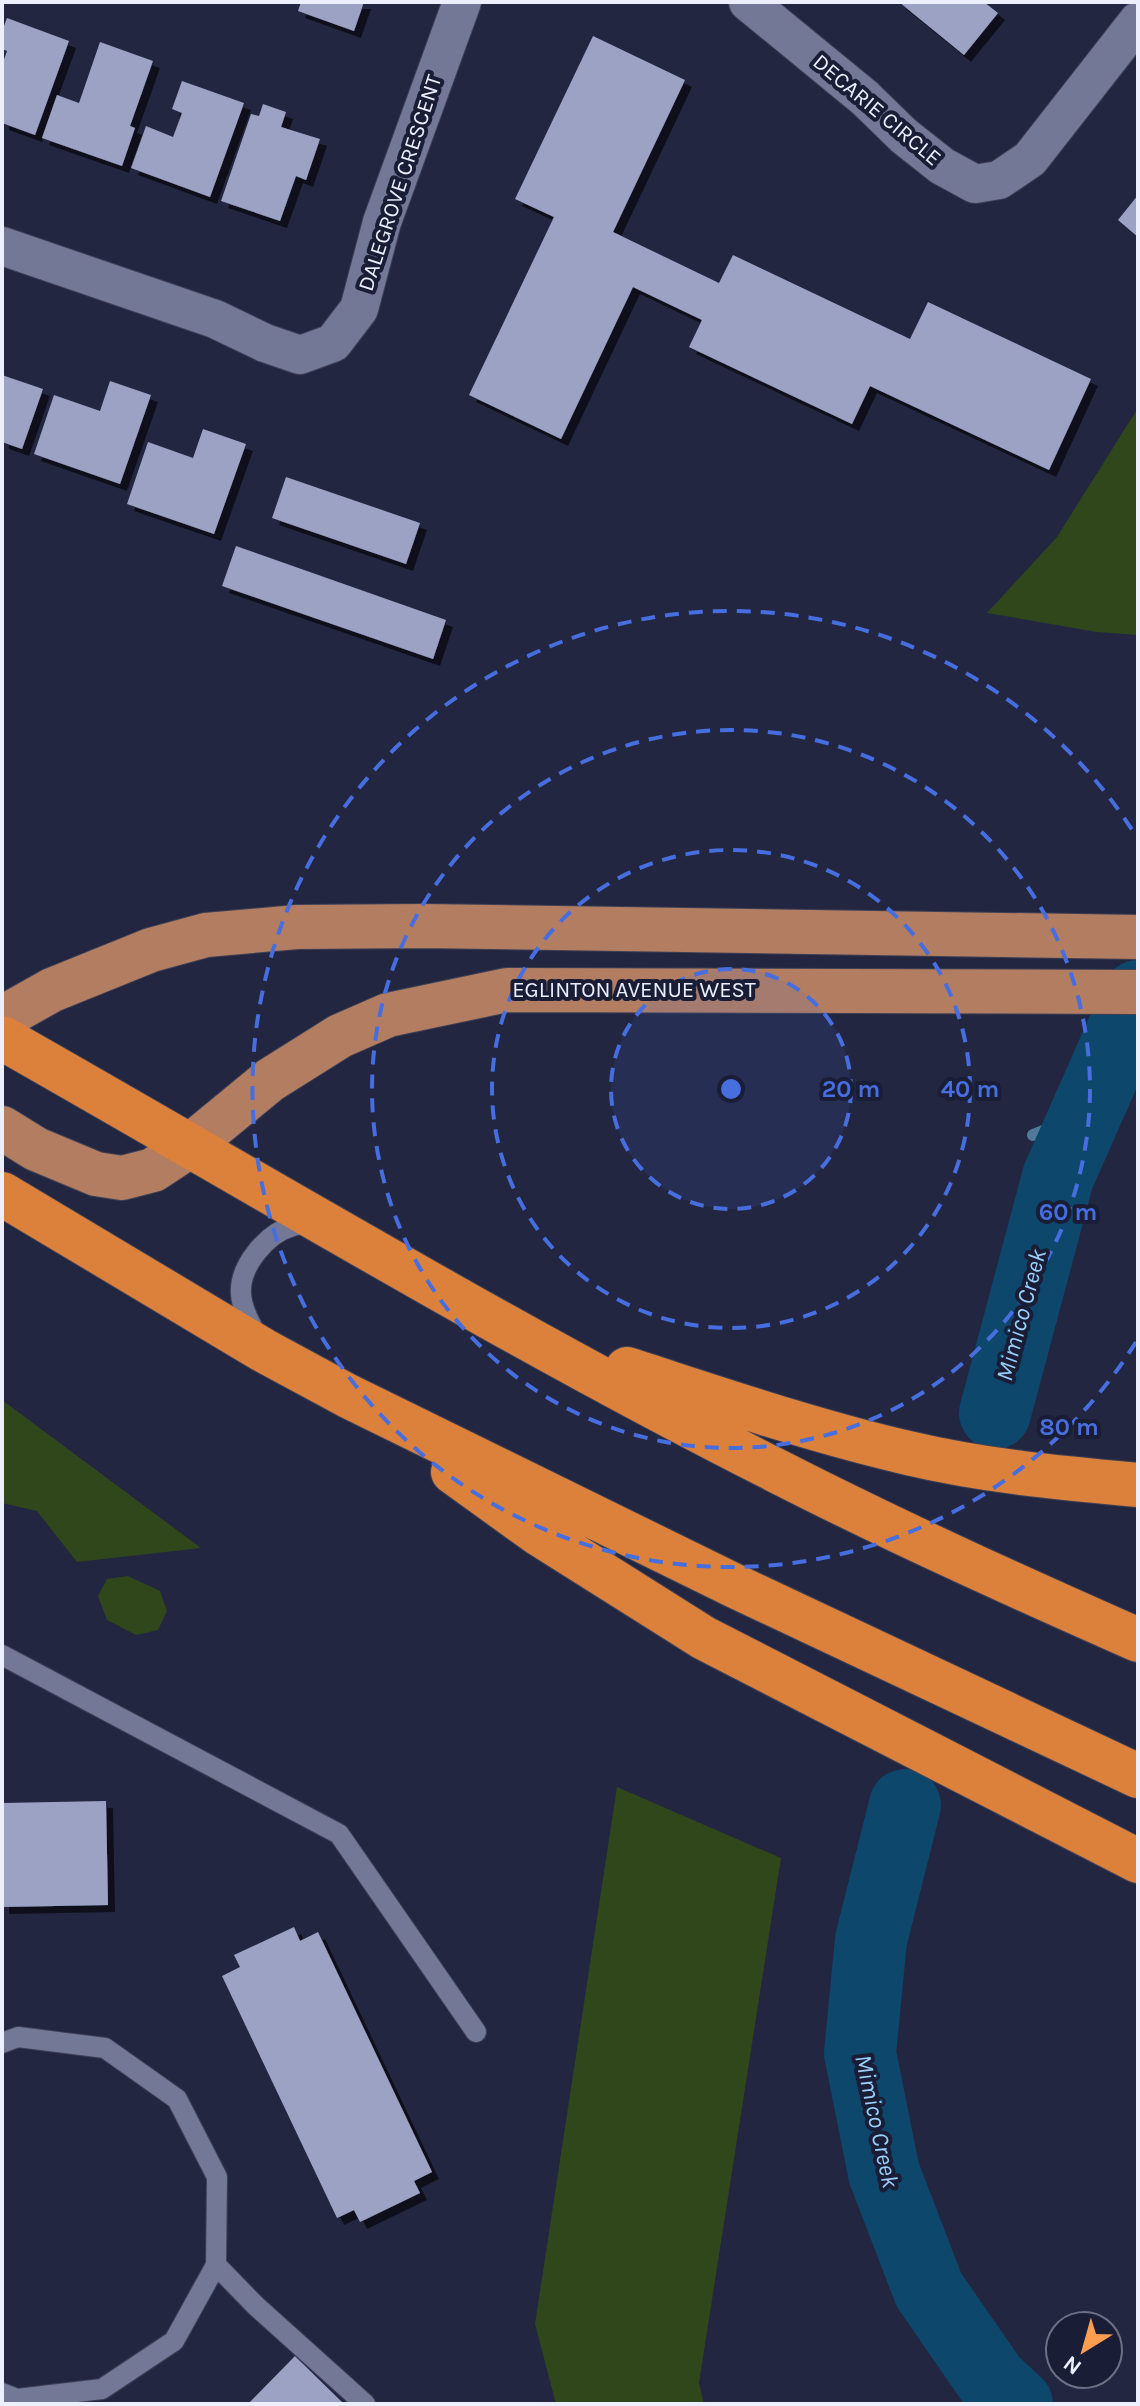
<svg xmlns="http://www.w3.org/2000/svg" width="1140" height="2406" font-family="Karla,sans-serif">
	<style>
		.green { fill: #2f471b }
		.lines { fill: none; stroke-linecap: round; stroke-linejoin: round }
		.stream { stroke: #517998; stroke-width: 12 }
		.river { stroke: #0e476c; stroke-width: 72 }
		.building { fill: #9ca2c3; filter: url(#shadow) }
		.lane-casing { stroke: #3e4056; stroke-width: 22 }
		.street-casing { stroke: #3e4056; stroke-width: 40 }
		.primary-casing { stroke: #3e4056; stroke-width: 46 }
		.highway-casing { stroke: #3e4056; stroke-width: 46 }
		.lane { stroke: #737897; stroke-width: 20 }
		.street { stroke: #737897; stroke-width: 38 }
		.primary { stroke: #b27d60; stroke-width: 44 }
		.highway { stroke: #dc813b; stroke-width: 44 }
		.ring { fill: none; stroke: #466edf; stroke-width: 4; stroke-dasharray: 14 10 }
		.labels { text-anchor: middle; dominant-baseline: central; stroke-width: 8; stroke-linejoin: round; paint-order: stroke }
		.street-label { font-size: 22px; fill: #eceffd; stroke: #1a1d36 }
		.water-label { font-size: 24px; font-style: italic; fill: #9acff9; stroke: #1a1d36 }
		.centre { fill: #466edf; stroke: #1a1d36; stroke-width: 4 }
		.ring-label { font-size: 24px; text-anchor: middle; font-weight: bold; fill: #466edf; stroke: #1a1d36; stroke-width: 8; stroke-linejoin: round; paint-order: stroke }
	</style>
	<defs>
		<filter id="shadow"><feDropShadow dx="7" dy="7" stdDeviation="0" flood-color="#0009"/></filter>
	</defs>
	<rect width="100%" height="100%" fill="#232641"/>
	<!-- green -->
	<path class="green" d="M 1138,408 L 1138,635 L 1097,632 L 987,613 L 1057,537 Z
		M 2,1400 L 201,1548 L 77,1562 L 37,1511 L 2,1503 Z
		M 128,1576 L 160,1591 L 167,1611 L 158,1630 L 136,1635 L 107,1620 L 98,1596 L 107,1579 Z
		M 617,1787 L 781,1858 L 699,2383 L 704,2404 L 556,2404 L 535,2324 Z"/>
	<g class="lines">
		<!-- stream -->
		<path class="stream" d="M 1033,1135 L 1086,1114"/>
		<!-- river -->
		<path class="river" d="M 995,1413 L 1058,1177 L 1138,996
			M 905,1805 L 871,1940 L 860,2053 L 884,2173 L 929,2290 L 992,2381 L 1017,2404"/>
	</g>
	<!-- building -->
	<path class="building" d="M 301,2 L 364,2 L 354,31 L 298,11 Z
		M 899,2 L 984,2 L 998,13 L 964,55 Z
		M 7,18 L 69,41 L 35,135 L 2,123 L 2,65 L 7,51 L 2,49 L 2,31 Z
		M 593,36 L 685,80 L 613,232 L 719,283 L 733,255 L 910,339 L 928,302 L 1091,379 L 1049,470 L 870,386 L 852,424 L 689,347 L 702,320 L 633,287 L 561,439 L 469,395 L 554,217 L 515,199 Z
		M 100,42 L 153,61 L 130,126 L 135,128 L 122,166 L 42,138 L 57,95 L 79,103 Z
		M 182,81 L 244,103 L 210,197 L 131,168 L 146,126 L 173,137 L 182,113 L 172,109 Z
		M 263,104 L 286,112 L 281,127 L 320,139 L 306,180 L 296,176 L 280,221 L 221,201 L 251,114 L 259,116 Z
		M 1138,195 L 1138,237 L 1118,220 Z
		M 2,375 L 43,389 L 22,449 L 2,442 Z
		M 110,381 L 151,395 L 120,484 L 34,454 L 54,395 L 100,411 Z
		M 203,429 L 246,444 L 214,534 L 127,504 L 148,442 L 193,458 Z
		M 286,477 L 420,523 L 406,564 L 272,518 Z
		M 236,546 L 446,620 L 433,659 L 222,586 Z
		M 106,1801 L 108,1905 L 2,1907 L 2,1803 Z
		M 294,1927 L 300,1941 L 318,1932 L 432,2172 L 414,2181 L 420,2193 L 360,2222 L 354,2210 L 337,2218 L 222,1976 L 240,1967 L 234,1955 Z
		M 295,2356 L 301,2362 L 344,2404 L 248,2404 Z"/>
	<g class="lines">
		<!-- lane casing -->
		<g class="lane-casing">
			<path id="lane" d="M 257,1336 C 250,1323 242,1309 241,1294 C 239,1266 267,1233 293,1226 C 298,1224 306,1225 312,1224
				M 2,1655 L 339,1834 L 476,2032
				M 2,2043 L 18,2037 L 105,2048 L 177,2099 L 217,2177 L 216,2265 L 174,2341 L 102,2389 L 17,2399 L 2,2393
				M 216,2265 L 256,2306 L 365,2404"/>
		</g>
		<!-- street casing -->
		<g class="street-casing">
			<path id="street" d="M 748,2 L 865,98 L 904,136 L 942,166 L 975,184 L 999,180 L 1030,159 L 1138,21
				M 2,246 L 215,319 L 265,343 L 300,355 L 333,343 L 359,309 L 382,222 L 462,2"/>
		</g>
		<!-- primary casing -->
		<g class="primary-casing">
			<path id="primary" d="M 2,1018 L 52,990 L 151,950 L 206,935 L 297,927 L 423,926 L 1138,937
				M 2,1128 L 36,1149 L 96,1174 L 122,1178 L 153,1170 L 191,1145 L 270,1080 L 340,1036 L 388,1015 L 507,990 L 1138,992"/>
		</g>
		<!-- highway casing -->
		<g class="highway-casing">
			<path id="highway" d="M 2,1038 C 259,1184 512,1337 775,1470 C 894,1531 1016,1586 1138,1640
				M 2,1194 L 263,1350 L 348,1396 L 737,1587 L 1138,1776
				M 627,1369 C 720,1399 813,1431 908,1453 C 984,1471 1061,1478 1138,1485
				M 453,1472 L 539,1534 L 704,1638 L 1138,1861"/>
		</g>
		<!-- lane -->
		<use href="#lane" class="lane"/>
		<!-- street -->
		<use href="#street" class="street"/>
		<!-- primary -->
		<use href="#primary" class="primary"/>
		<!-- highway -->
		<use href="#highway" class="highway"/>
	</g>
	<!-- distance rings -->
	<circle cx="731" cy="1089" r="120" fill="#466edf" fill-opacity=".12"/>
	<g class="ring">
		<circle cx="731" cy="1089" r="120"/>
		<circle cx="731" cy="1089" r="239"/>
		<circle cx="731" cy="1089" r="359"/>
		<path d="M1136 1342A478 478 0 1 1 1136 836"/>
	</g>
	<g class="labels">
		<!-- street labels -->
		<g class="street-label">
			<text transform="translate(877 110) rotate(40)">DECARIE CIRCLE</text>
			<text transform="translate(400 183) rotate(-72)">DALEGROVE CRESCENT</text>
			<text x="634" y="990">EGLINTON AVENUE WEST</text>
		</g>
		<!-- water labels -->
		<g class="water-label">
			<text transform="translate(1021 1315) rotate(-75)">Mimico Creek</text>
			<text transform="translate(877 2121) rotate(78)">Mimico Creek</text>
		</g>
	</g>
	<circle cx="731" cy="1089" r="12" class="centre"/>
	<g class="ring-label">
		<text x="851" y="1097">20 m</text>
		<text x="970" y="1097">40 m</text>
		<text x="1068" y="1220">60 m</text>
		<text x="1069" y="1435">80 m</text>
	</g>
	<!-- border -->
	<rect width="1140" height="2406" fill="none" stroke="#eceffd" stroke-width="8"/>
	<!-- north arrow -->
	<g transform="translate(1084 2350) rotate(217)"><circle r="38" fill="#1a1d36" stroke="#6e7186" stroke-width="2"/>
	<path d="M0-6L14 30L0 20L-14 30Z" fill="#fc9d52"/>
	<text y="-12" font-size="22" font-weight="bold" text-anchor="middle" fill="#eceffd">N</text>
	</g>
</svg>
